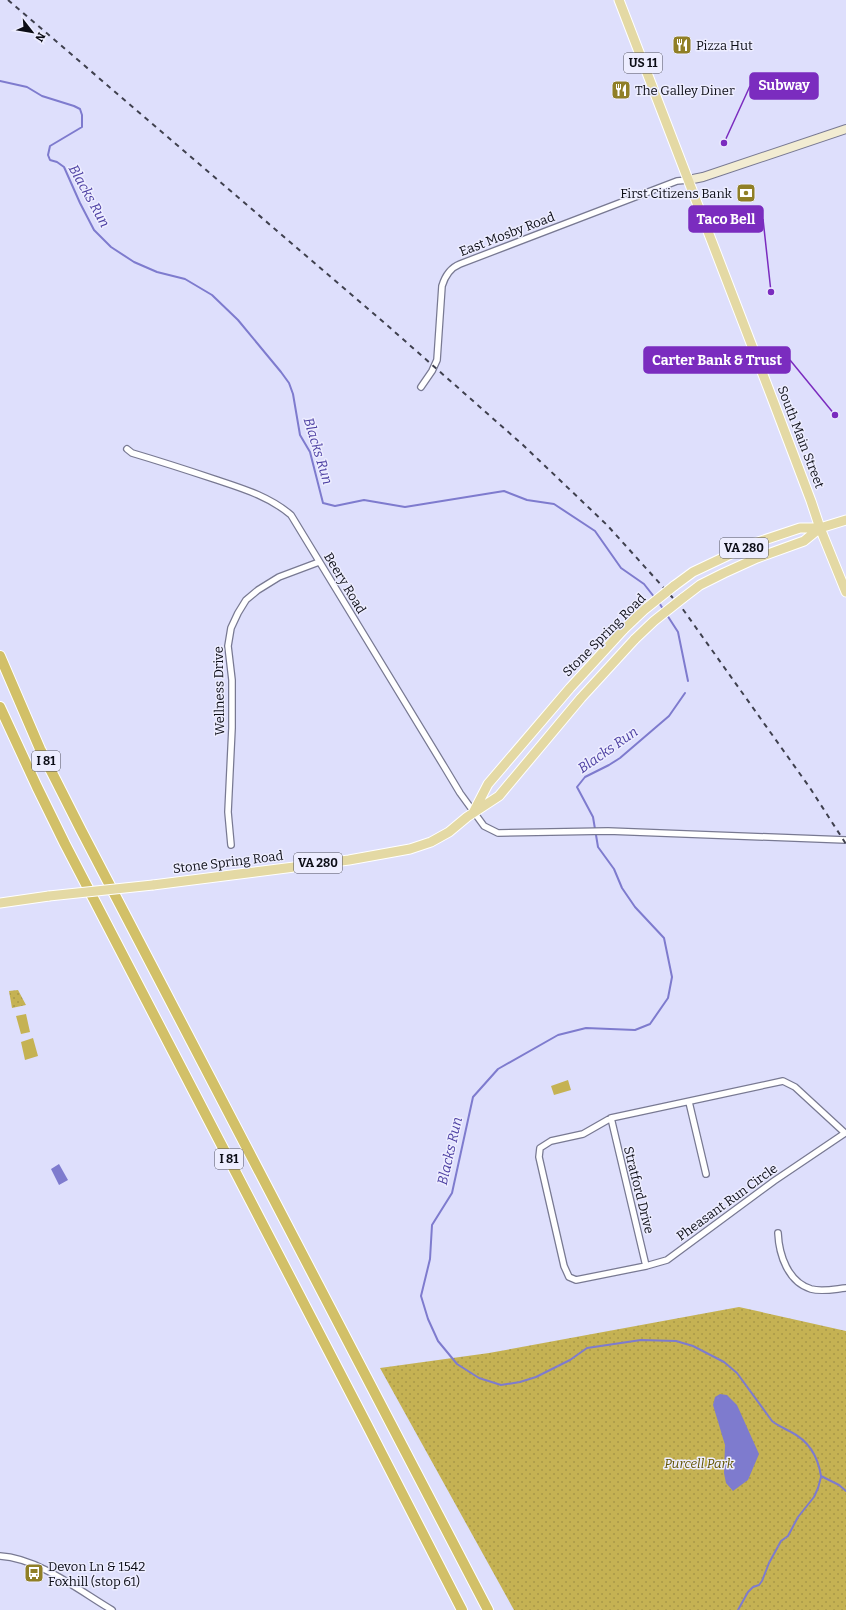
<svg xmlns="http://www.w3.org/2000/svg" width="846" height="1610" font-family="Bitter,serif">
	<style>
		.grass { fill: #c5b253 }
		.park { fill: url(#park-dots) }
		.water { fill: #7e7bce }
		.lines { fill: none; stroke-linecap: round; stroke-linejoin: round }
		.stream { stroke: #7e7bce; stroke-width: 2 }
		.street-casing { stroke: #787992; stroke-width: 8 }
		.secondary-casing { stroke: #787992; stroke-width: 10 }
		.primary-casing { stroke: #fff; stroke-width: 11 }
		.highway-casing { stroke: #fff; stroke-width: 12 }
		.street { stroke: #fff; stroke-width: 5.5 }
		.secondary { stroke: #f2ecd2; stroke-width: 8 }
		.primary { stroke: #e4d9a4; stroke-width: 9 }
		.highway { stroke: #d2c068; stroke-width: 10 }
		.rail { stroke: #3f404e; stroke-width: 2; stroke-dasharray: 5 5; stroke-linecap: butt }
		.primary-bridge-casing { stroke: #fff; stroke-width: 11; stroke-linecap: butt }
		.primary-bridge { stroke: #e4d9a4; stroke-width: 9 }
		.labels { text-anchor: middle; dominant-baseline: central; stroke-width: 3; stroke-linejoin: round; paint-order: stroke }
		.shield { fill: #ededff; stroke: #50505c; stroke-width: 1 }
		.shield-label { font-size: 12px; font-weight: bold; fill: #0c0d16 }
		.poi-label { font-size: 13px; fill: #0c0d16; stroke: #ededff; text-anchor: start }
		.street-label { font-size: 13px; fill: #0c0d16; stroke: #ededff }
		.park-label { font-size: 13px; font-style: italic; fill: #635502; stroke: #ededff }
		.water-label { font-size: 14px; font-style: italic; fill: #4c3fa2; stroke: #ededff }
		.leader { fill: none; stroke: #7b2cbf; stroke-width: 1.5 }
		.callout-dot { fill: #7b2cbf; stroke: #ededff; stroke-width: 1.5 }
		.callout { fill: #7b2cbf; stroke: #7b2cbf; stroke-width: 1.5 }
		.callout-label { font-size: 14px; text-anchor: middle; font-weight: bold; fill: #fff }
	</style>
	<defs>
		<pattern id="park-dots" width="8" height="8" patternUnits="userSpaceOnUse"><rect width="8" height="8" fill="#c5b253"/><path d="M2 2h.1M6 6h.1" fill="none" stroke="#a89848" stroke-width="1.8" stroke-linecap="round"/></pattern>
	</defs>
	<rect width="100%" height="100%" fill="#dedffc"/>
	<!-- grass -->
	<path class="grass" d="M 26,1014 L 30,1032 L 21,1034 L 16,1016 Z
		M 33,1038 L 38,1056 L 25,1060 L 21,1042 Z
		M 568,1080 L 571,1090 L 554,1095 L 551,1086 Z"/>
	<!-- park -->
	<path class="park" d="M 18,990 L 26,1005 L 12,1008 L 9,991 Z
		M 739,1307 L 846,1331 L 846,1610 L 514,1610 L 380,1368 L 489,1353 Z"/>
	<!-- water -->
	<path class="water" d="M 59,1164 L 68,1180 L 59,1185 L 51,1169 Z
		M 720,1394 L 727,1395 L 737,1405 L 759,1454 L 748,1480 L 733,1491 L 726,1483 L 724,1473 L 725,1445 L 713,1405 L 715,1397 Z"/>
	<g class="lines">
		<!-- stream -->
		<path class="stream" d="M 0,81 L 27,87 L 42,96 L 74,106 L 80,109 L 82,115 L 82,127 L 50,146 L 48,155 L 50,160 L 57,162 L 64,167 L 80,203 L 94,230 L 111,247 L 134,262 L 157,272 L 185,279 L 212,295 L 238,320 L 281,372 L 289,383 L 293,394 L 300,435 L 310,452 L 323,503 L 335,506 L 364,500 L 405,507 L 504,491 L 527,500 L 554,504 L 595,531 L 621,568 L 644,584 L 655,598
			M 658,601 L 663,609
			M 667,615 L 678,632 L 688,681
			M 685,693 L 669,716 L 620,758 L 609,765 L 585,777 L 577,787 L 593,817 L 598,847 L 614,869 L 622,888 L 635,907 L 664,938 L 672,977 L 668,998 L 650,1024 L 635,1030 L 586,1028 L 558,1035 L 498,1069 L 473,1097 L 452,1193 L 432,1225 L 430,1259 L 421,1296 L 428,1319 L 438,1341 L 457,1364 L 479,1378 L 501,1385 L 520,1382 L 536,1377 L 570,1360 L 587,1348 L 641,1340 L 676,1341 L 693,1346 L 724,1362 L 737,1373 L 772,1421 C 778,1426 784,1428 791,1432 C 809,1441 818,1457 821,1476 L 839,1485 L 846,1491
			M 738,1610 L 748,1592 L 753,1587 L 759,1585 L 762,1581 L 769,1563 L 781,1541 L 788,1536 L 798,1517 L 814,1497 L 818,1488 L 821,1477"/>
		<!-- street casing -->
		<g class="street-casing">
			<path id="street" d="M 421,387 L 432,371 L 437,360 L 442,286 C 445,276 450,268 460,264 L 677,181 L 688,180
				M 127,449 L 132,453 C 159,461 187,470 214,479 C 241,488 269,496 291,515 L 445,768 L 460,793 L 484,826 L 498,833 L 608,831 L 846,840
				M 231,845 L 228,812 L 232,728 L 232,680 L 228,646 L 231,628 L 238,613 L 246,600 L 258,590 L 279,577 L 319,562
				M 783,1081 L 795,1087 L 845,1133 L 774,1181 L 667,1260 L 646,1266 L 576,1280 L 569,1277 L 564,1266 L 539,1157 L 540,1148 L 551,1141 L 583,1134 L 611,1118 Z
				M 689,1102 L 706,1174
				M 611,1118 L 646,1266
				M 778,1233 C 779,1255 788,1282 811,1289 C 822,1292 835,1289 846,1288
				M 0,1556 C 38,1558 80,1591 112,1610"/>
		</g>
		<!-- secondary casing -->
		<g class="secondary-casing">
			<path id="secondary" d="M 688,180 L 703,177 L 846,129"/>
		</g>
		<!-- primary casing -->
		<g class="primary-casing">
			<path id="primary" d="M 619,0 L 772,398 L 811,501 L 820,528 L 846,592
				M 674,586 L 693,572 L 752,544 L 800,528 L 820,528 L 846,520
				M 683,598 L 700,585 L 724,573 L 757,558 L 804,541 L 820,528
				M 474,811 L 488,784 L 570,688 L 624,629
				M 153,885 L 349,860 L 410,849 L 431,842 L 449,832 L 467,817 L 499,796 L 581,698 L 635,639
				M 0,903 L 49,896"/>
		</g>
		<!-- highway casing -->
		<g class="highway-casing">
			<path id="highway" d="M 0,656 L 40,749 L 81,830 L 488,1610
				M 0,707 L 37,787 L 65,844 L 366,1423 L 462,1610"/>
		</g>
		<!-- street -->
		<use href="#street" class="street"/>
		<!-- secondary -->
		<use href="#secondary" class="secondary"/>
		<!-- primary -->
		<use href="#primary" class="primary"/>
		<!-- highway -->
		<use href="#highway" class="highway"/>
		<!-- rail -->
		<path class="rail" d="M 8,0 L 388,326 L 523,445 L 607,525 L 682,608 L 810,788 L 846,844"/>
		<!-- primary-bridge casing -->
		<g class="primary-bridge-casing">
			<path id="primary-bridge" d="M 624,629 L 644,610 L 674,586
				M 635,639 L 654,621 L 683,598
				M 49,896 L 153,885"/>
		</g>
		<!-- primary-bridge -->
		<use href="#primary-bridge" class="primary-bridge"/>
	</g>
	<!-- icons -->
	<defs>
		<g id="restaurant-square" transform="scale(1)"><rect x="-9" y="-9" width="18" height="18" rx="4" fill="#907f26" stroke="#ededff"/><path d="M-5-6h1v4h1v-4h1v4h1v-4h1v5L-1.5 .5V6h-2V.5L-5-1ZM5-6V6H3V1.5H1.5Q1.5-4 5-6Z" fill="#fff"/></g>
		<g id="bank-square" transform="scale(1)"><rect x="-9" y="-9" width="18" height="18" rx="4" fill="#907f26" stroke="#ededff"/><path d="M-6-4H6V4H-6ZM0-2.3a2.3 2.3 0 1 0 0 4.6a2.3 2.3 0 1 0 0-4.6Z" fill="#fff"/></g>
		<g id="bus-square" transform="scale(1)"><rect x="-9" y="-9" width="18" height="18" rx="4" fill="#907f26" stroke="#ededff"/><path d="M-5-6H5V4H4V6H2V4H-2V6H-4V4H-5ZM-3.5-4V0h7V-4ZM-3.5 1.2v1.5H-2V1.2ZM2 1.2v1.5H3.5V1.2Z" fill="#fff"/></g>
	</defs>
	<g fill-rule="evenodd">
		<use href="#restaurant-square" x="682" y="45"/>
		<use href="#restaurant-square" x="621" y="90"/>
		<use href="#bank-square" x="746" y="193"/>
		<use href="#bus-square" x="34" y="1573"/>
	</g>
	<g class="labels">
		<!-- shield labels -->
		<g class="shield">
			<rect x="624" y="53" width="38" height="20" rx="3"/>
			<rect x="720" y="538" width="48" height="20" rx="3"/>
			<rect x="32" y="751" width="28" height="20" rx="3"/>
			<rect x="294" y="853" width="48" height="20" rx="3"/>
			<rect x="215" y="1149" width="28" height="20" rx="3"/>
		</g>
		<g class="shield-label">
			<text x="643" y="63">US 11</text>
			<text x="744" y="548">VA 280</text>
			<text x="46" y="761">I 81</text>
			<text x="318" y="863">VA 280</text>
			<text x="229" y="1159">I 81</text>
		</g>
		<!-- poi labels -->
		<g class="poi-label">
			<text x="696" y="45">Pizza Hut</text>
			<text x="635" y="90">The Galley Diner</text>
			<text x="732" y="193" text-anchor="end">First Citizens Bank</text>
			<text x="48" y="1566">Devon Ln &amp; 1542<tspan x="48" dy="15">Foxhill (stop 61)</tspan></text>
		</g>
		<!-- street labels -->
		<g class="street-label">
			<text transform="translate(507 234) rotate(-21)">East Mosby Road</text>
			<text transform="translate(801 437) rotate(69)">South Main Street</text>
			<text transform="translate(345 583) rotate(59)">Beery Road</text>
			<text transform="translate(604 635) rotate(-45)">Stone Spring Road</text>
			<text transform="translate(219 691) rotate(-91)">Wellness Drive</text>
			<text transform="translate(228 862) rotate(-7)">Stone Spring Road</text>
			<text transform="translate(639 1190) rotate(76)">Stratford Drive</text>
			<text transform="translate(727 1202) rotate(-36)">Pheasant Run Circle</text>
		</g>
		<!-- park labels -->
		<g class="park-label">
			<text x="699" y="1463">Purcell Park</text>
		</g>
		<!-- water labels -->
		<g class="water-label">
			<text transform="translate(89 196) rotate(61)">Blacks Run</text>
			<text transform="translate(318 451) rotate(73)">Blacks Run</text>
			<text transform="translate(608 750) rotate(-35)">Blacks Run</text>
			<text transform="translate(450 1151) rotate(-77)">Blacks Run</text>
		</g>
	</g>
	<!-- callouts -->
	<path class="leader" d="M724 143L750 86M771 292L763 219M835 415L790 360"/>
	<g class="callout-dot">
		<circle cx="724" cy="143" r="4"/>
		<circle cx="771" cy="292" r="4"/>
		<circle cx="835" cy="415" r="4"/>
	</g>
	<g class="callout">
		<rect x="750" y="73" width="68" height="26" rx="4"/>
		<rect x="689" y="206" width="74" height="26" rx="4"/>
		<rect x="644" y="347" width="146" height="26" rx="4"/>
	</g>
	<g class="callout-label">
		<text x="784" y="90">Subway</text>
		<text x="726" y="224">Taco Bell</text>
		<text x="717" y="365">Carter Bank &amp; Trust</text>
	</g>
	<!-- north arrow -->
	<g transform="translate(32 32) rotate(121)" stroke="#ededff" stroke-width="3" paint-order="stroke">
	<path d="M0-3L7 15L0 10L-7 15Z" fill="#0c0d16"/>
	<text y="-6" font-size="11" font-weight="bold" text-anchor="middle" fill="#0c0d16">N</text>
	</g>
</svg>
